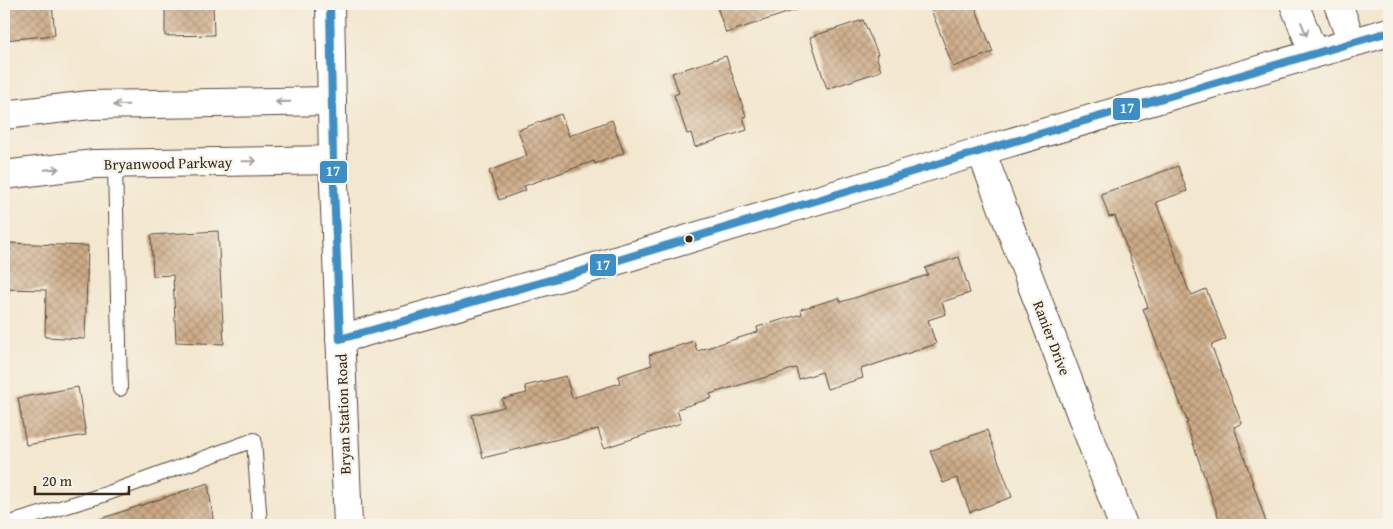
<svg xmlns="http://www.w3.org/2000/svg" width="1393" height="529" font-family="'Gentium Book Plus',serif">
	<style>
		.building { fill: url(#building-cross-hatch) }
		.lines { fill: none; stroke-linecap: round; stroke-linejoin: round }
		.lane-casing { stroke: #574639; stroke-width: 16 }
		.street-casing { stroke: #574639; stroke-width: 30 }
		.secondary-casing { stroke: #574639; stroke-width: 30 }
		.lane { stroke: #fff; stroke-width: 14 }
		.street { stroke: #fff; stroke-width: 28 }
		.secondary { stroke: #fff; stroke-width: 28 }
		.bus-1-casing { stroke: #f7f3e8; stroke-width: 11 }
		.bus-1 { stroke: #3c8fc6; stroke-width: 8 }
		.oneway { stroke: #a79f9a }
		.bus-dot { fill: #3b2a1e; stroke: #f7f3e8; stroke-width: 2 }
		.labels { text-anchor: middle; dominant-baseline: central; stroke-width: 4.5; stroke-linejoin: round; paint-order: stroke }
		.street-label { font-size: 15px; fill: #3b2a1e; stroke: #f7f3e8 }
		.line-badge { stroke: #f7f3e8; stroke-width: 2 }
		.badge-label { font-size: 14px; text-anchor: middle; font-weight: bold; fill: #fff }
	</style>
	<defs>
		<pattern id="building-cross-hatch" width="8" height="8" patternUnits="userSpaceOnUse" patternTransform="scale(1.25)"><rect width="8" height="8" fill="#ccab87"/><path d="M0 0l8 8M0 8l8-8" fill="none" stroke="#a78b6e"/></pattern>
	</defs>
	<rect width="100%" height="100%" fill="#f7f3e8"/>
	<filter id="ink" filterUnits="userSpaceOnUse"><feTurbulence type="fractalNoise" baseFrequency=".02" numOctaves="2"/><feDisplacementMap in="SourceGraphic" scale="10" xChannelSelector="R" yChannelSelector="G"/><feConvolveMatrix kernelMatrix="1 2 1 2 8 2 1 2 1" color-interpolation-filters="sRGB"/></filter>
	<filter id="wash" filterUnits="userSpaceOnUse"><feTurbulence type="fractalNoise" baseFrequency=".0096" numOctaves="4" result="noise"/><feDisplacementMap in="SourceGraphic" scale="20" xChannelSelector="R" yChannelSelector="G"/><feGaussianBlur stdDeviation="1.12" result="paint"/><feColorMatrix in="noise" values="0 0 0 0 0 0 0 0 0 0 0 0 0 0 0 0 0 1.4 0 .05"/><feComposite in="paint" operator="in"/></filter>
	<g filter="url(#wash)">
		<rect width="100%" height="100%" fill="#f3e7cf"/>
		<g id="blocks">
			<!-- building -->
			<path class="building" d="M 4,4 L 52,4 L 55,35 L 4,40 Z
				M 165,4 L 213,4 L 214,35 L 165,36 Z
				M 716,4 L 799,4 L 799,9 L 726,33 Z
				M 929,4 L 974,4 L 993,52 L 953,67 Z
				M 863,20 L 878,54 L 876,55 L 881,71 L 827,89 L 810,37 Z
				M 726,56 L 746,116 L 743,117 L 747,130 L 695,147 L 691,133 L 687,134 L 674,95 L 679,93 L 672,73 Z
				M 561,114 L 569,136 L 612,120 L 624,153 L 595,164 L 594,161 L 524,186 L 526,190 L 499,200 L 489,171 L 527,156 L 518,130 Z
				M 1178,166 L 1187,191 L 1156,202 L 1189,291 L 1190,291 L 1192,295 L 1206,289 L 1226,339 L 1211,345 L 1242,424 L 1234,427 L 1267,525 L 1221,525 L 1186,423 L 1188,423 L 1143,309 L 1148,307 L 1115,216 L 1109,217 L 1101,194 Z
				M 218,231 L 224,344 L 176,342 L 173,275 L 153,276 L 151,235 Z
				M 7,243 L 88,246 L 85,339 L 45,337 L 46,290 L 5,289 Z
				M 959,257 L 970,293 L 942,302 L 946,314 L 928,320 L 936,344 L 861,369 L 863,378 L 827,389 L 822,372 L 799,379 L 796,368 L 710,394 L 712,398 L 677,409 L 681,423 L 604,448 L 598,429 L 483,458 L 472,415 L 504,407 L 502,399 L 527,393 L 525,386 L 566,376 L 572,398 L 620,383 L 618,376 L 652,365 L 649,355 L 694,341 L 697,351 L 758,332 L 757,327 L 802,314 L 801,309 L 839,298 L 841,302 L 928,275 L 925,268 Z
				M 78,387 L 86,435 L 26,445 L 18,398 Z
				M 987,430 L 1012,497 L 970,512 L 957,478 L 943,483 L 930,451 Z
				M 208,483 L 214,525 L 95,525 L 94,521 Z"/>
		</g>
	</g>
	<g filter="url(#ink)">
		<use href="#blocks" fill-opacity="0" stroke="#574639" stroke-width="1"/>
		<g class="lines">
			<!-- lane casing -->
			<g class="lane-casing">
				<path id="lane" d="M 115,164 L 120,389
					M 4,525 L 103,495 L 254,440 L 260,525"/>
			</g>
			<!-- street casing -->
			<g class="street-casing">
				<path id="street" d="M 1294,4 L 1314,54
					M 1338,4 L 1352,43
					M 4,115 L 90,105 L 332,101
					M 981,151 L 1123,525
					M 4,175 L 94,164 L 333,160
					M 340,339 L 582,271 L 981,151 L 1389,32"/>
			</g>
			<!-- secondary casing -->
			<g class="secondary-casing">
				<path id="secondary" d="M 330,4 L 333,160 L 348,525"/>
			</g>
			<!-- lane -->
			<use href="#lane" class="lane"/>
			<!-- street -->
			<use href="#street" class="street"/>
			<!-- secondary -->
			<use href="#secondary" class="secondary"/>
			<!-- bus-1 casing -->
			<g class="bus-1-casing">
				<path id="bus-1" d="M 330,4 L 333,160 L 340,339
					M 340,339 L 582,271 L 981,151 L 1389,32"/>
			</g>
			<!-- bus-1 -->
			<use href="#bus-1" class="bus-1"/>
		</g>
		<!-- one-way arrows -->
		<defs><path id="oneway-shaft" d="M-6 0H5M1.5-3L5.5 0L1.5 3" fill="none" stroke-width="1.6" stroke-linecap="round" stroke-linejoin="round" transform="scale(1.25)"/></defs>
		<g class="oneway">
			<use href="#oneway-shaft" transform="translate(1304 29) rotate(68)"/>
			<use href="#oneway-shaft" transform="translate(283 102) rotate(179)"/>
			<use href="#oneway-shaft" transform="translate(121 105) rotate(179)"/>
			<use href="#oneway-shaft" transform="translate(249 161) rotate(-1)"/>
			<use href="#oneway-shaft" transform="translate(52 169) rotate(-6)"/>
		</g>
	</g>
	<!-- markers -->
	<circle class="bus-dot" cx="689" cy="239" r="4.5"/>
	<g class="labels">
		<!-- street labels -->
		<g class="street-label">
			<text transform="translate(168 163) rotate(-1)">Bryanwood Parkway</text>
			<text transform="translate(1052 338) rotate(69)">Ranier Drive</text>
			<text transform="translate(343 414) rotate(-92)">Bryan Station Road</text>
		</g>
	</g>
	<g class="line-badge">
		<rect x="1112" y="97" width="29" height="24" rx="5" fill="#3c8fc6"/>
		<rect x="319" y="160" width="29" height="24" rx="5" fill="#3c8fc6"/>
		<rect x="589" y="253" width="28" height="24" rx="5" fill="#3c8fc6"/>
	</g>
	<g class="badge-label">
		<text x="1127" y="113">17</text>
		<text x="333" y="176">17</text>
		<text x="603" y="270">17</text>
	</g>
	<!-- margin -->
	<rect width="1393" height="529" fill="none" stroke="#f7f3e8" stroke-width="20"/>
	<!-- scale -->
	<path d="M35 486v8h94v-8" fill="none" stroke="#3b2a1e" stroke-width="2.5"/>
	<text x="42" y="486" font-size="15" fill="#3b2a1e" stroke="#f7f3e8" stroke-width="4" paint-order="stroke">20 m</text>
</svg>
